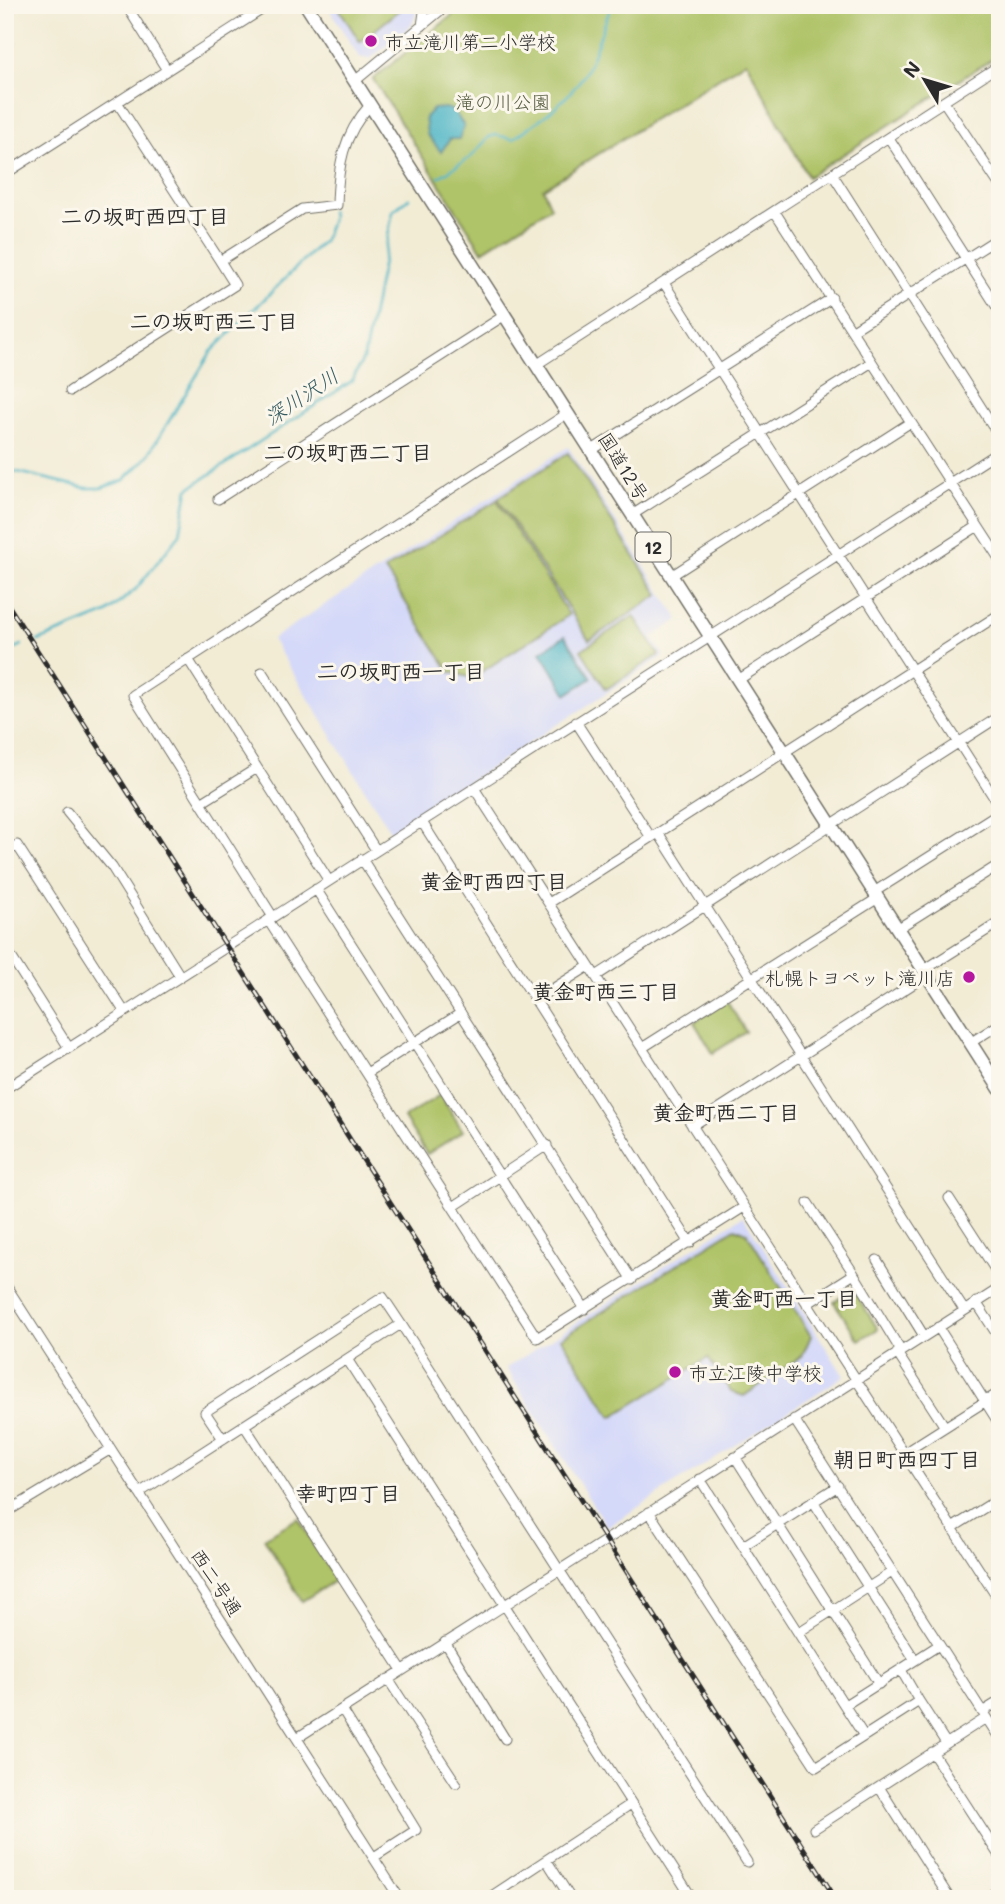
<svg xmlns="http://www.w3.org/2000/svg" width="1005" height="1904" font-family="Mali,'Klee One',sans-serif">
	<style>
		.built { fill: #d4d8f9 }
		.green { fill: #afc368; stroke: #6d774a; stroke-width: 2 }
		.water { fill: #48b3c5; stroke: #3a6f78; stroke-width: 2 }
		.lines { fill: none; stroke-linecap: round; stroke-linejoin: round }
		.stream { stroke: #48b3c5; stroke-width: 2.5 }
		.minor-casing { stroke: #716f66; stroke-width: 11 }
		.highway-casing { stroke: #716f66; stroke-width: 15 }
		.minor { stroke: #fff; stroke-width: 9 }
		.highway { stroke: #fff; stroke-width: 12 }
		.rail-casing { stroke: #2b2b2b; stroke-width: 5 }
		.rail { stroke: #fbf7ec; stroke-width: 2.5; stroke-dasharray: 8; stroke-linecap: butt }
		.poi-dot { fill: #b5179e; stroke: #fbf7ec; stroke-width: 2.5 }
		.labels { text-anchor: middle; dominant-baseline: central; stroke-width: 6; stroke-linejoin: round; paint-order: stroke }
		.shield { fill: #fbf7ec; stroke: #696865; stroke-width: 2 }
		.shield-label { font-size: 18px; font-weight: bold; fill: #2b2b2b }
		.poi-label { font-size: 19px; fill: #2b2b2b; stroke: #fbf7ec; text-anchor: start }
		.park-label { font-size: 19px; fill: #53593d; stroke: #fbf7ec }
		.street-label { font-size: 19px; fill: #2b2b2b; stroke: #fbf7ec }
		.neighbourhood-label { font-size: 21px; font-weight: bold; fill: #2b2b2b; stroke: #fbf7ec }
		.water-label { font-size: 21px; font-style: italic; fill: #355b61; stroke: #fbf7ec }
	</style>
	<rect width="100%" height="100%" fill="#fbf7ec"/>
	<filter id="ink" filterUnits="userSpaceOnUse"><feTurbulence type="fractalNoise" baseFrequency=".0143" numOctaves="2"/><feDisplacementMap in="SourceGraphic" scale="14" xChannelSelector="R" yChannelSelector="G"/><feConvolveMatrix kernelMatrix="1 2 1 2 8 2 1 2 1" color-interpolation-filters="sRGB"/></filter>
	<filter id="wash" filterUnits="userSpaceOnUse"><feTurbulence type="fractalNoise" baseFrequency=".00686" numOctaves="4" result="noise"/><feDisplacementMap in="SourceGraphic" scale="28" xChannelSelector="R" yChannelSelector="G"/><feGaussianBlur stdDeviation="1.57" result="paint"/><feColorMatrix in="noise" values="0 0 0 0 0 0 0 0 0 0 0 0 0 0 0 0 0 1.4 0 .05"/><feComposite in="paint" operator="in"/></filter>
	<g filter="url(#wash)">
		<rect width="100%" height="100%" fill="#f2ecd5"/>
		<!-- built -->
		<path class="built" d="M 327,5 L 419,5 L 412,25 L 370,59 L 359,57 Z
			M 568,447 L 679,620 L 652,637 L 664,656 L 391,832 L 272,639 Z
			M 743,1216 L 844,1376 L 607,1527 L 506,1368 Z"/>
		<!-- green -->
		<path class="green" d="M 337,5 L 406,5 L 360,42 Z
			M 465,5 L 1000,5 L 1000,54 L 808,177 L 746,61 L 543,189 L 551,207 L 482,251 L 373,79 Z
			M 568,453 L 659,595 L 589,640 L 498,498 Z
			M 497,500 L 569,615 L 472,678 L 450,672 L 385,570 Z
			M 634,616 L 659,655 L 606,689 L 581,650 Z
			M 727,1001 L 746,1032 L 713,1053 L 694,1022 Z
			M 440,1095 L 463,1131 L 427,1154 L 404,1118 Z
			M 735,1228 L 747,1233 L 811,1336 L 802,1356 L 744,1396 L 731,1392 L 708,1358 L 612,1417 L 561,1338 Z
			M 853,1290 L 878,1329 L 859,1340 L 834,1302 Z
			M 298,1518 L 336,1580 L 302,1601 L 264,1538 Z"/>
		<!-- water -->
		<path class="water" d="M 446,108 L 454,111 L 464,126 L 459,139 L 450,139 L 441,152 L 427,134 L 425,117 L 433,109 Z
			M 565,636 L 592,678 L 567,694 L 541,652 Z"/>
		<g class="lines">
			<!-- stream -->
			<path class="stream" d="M 439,177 L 471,157 L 489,137 L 496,135 L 513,139 C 540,120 574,97 588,67 C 597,47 603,25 612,5
				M 5,469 L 86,488 L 101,488 L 124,480 L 147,457 L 211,352 L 324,240 L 332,217 L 331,211
				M 38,641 L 107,613 L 136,589 L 180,534 L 188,489 L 352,381 L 364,357 L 393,211 L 409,198
				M 5,644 L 15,648
				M 5,654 L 22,645"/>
		</g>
	</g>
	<g filter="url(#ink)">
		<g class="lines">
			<!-- minor casing -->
			<g class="minor-casing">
				<path id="minor" d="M 126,5 L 167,70
					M 422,26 L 425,5
					M 355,81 L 447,5
					M 117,102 L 220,261 L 302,209 L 337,205 C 338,165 343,135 370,105
					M 944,102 L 1000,186
					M 889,138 L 1000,312
					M 5,174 L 269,5
					M 833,175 L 1000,437
					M 775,212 L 1000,560
					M 664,283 L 1000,807
					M 853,330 L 1000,237
					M 536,365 L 1000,65
					M 70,391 L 235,285 L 220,261
					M 592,450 L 832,298
					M 218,499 L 505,315
					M 632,515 L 872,362
					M 671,576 L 911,422
					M 188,659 L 329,881
					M 262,672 L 376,850
					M 738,680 L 978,526
					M 576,722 L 650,836
					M 474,788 L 1000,1602
					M 201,803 L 257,768
					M 67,812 L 112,867 L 180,976
					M 422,822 L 690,1243
					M 659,834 L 964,1310
					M 5,853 L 17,845 L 124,1011
					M 362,859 L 632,1280
					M 316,889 L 585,1309
					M 874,892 L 1000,812
					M 549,903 L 1000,614
					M 273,917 L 133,695 L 568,413
					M 268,920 L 537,1338 L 744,1207
					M 897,929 L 1000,864
					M 5,947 L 69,1048
					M 924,970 L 1000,922
					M 596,976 L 1000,716
					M 535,1000 L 589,966
					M 970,1043 L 1000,1024
					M 642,1048 L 878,898
					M 367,1073 L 461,1013
					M 5,1089 L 1000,451
					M 692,1126 L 927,975
					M 949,1198 L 1000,1277
					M 808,1203 L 854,1274
					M 453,1207 L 547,1145
					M 877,1260 L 924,1336
					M 5,1284 L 400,1899
					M 976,1302 L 1000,1339
					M 807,1304 L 854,1274 L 901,1351
					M 938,1327 L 1000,1425
					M 897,1353 L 945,1427
					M 347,1359 L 692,1898
					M 794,1419 L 1000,1739
					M 244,1425 L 402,1670
					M 223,1439 L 205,1412 L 383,1297 L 401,1324
					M 904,1453 L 1000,1392
					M 735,1457 L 879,1684
					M 700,1479 L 864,1736
					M 139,1493 L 401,1324 L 747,1862
					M 813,1501 L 915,1660
					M 649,1512 L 816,1767 L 919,1701 L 946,1743
					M 5,1513 L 111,1449
					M 952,1528 L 1000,1498
					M 743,1546 L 838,1486
					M 799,1632 L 892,1572
					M 445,1642 L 505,1739
					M 901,1670 L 919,1701
					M 388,1679 L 456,1783
					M 845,1705 L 939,1645
					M 342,1709 L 416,1830 L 374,1857
					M 982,1712 L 1000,1701
					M 297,1738 L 1000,1288
					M 932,1752 L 1000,1857
					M 879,1787 L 950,1899
					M 814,1829 L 986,1718
					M 547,1861 L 571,1899
					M 487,1899 L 631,1804
					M 985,1899 L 1000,1889"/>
			</g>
			<!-- highway casing -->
			<g class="highway-casing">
				<path id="highway" d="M 306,5 L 1000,1089"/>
			</g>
			<!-- minor -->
			<use href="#minor" class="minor"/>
			<!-- highway -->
			<use href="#highway" class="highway"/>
			<!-- rail casing -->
			<g class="rail-casing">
				<path id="rail" d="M 5,600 L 836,1899"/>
			</g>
			<!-- rail -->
			<use href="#rail" class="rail"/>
		</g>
	</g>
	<!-- markers -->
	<g class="poi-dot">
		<circle cx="371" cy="41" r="7"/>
		<circle cx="969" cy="977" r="7"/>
		<circle cx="675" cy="1372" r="7"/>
	</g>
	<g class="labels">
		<!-- shield labels -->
		<rect class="shield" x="635.5" y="532.5" width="35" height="29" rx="5"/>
		<g class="shield-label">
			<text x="653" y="547">12</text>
		</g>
		<!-- poi labels -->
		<g class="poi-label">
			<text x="385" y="41">市立滝川第二小学校</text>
			<text x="955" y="977" text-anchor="end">札幌トヨペット滝川店</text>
			<text x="689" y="1372">市立江陵中学校</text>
		</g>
		<!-- park labels -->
		<g class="park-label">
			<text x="503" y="101">滝の川公園</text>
		</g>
		<!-- street labels -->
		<g class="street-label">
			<text transform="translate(624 466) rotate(58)">国道12号</text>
			<text transform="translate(217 1582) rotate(57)">西二号通</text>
		</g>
		<!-- neighbourhood labels -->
		<g class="neighbourhood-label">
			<text x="145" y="215">二の坂町西四丁目</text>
			<text x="214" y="320">二の坂町西三丁目</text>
			<text x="348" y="451">二の坂町西二丁目</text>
			<text x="401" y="670">二の坂町西一丁目</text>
			<text x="494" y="880">黄金町西四丁目</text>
			<text x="606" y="990">黄金町西三丁目</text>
			<text x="726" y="1111">黄金町西二丁目</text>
			<text x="784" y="1297">黄金町西一丁目</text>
			<text x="907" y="1458">朝日町西四丁目</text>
			<text x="348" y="1492">幸町四丁目</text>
		</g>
		<!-- water labels -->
		<g class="water-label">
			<text transform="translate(301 396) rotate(-34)">深川沢川</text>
		</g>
	</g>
	<!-- margin -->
	<rect width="1005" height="1904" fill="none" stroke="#fbf7ec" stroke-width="28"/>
	<!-- north arrow -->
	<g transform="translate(925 80) rotate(308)" stroke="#fbf7ec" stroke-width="5" paint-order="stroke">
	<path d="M0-5L12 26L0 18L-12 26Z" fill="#2b2b2b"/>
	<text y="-10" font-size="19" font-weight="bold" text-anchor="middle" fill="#2b2b2b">N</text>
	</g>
</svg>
